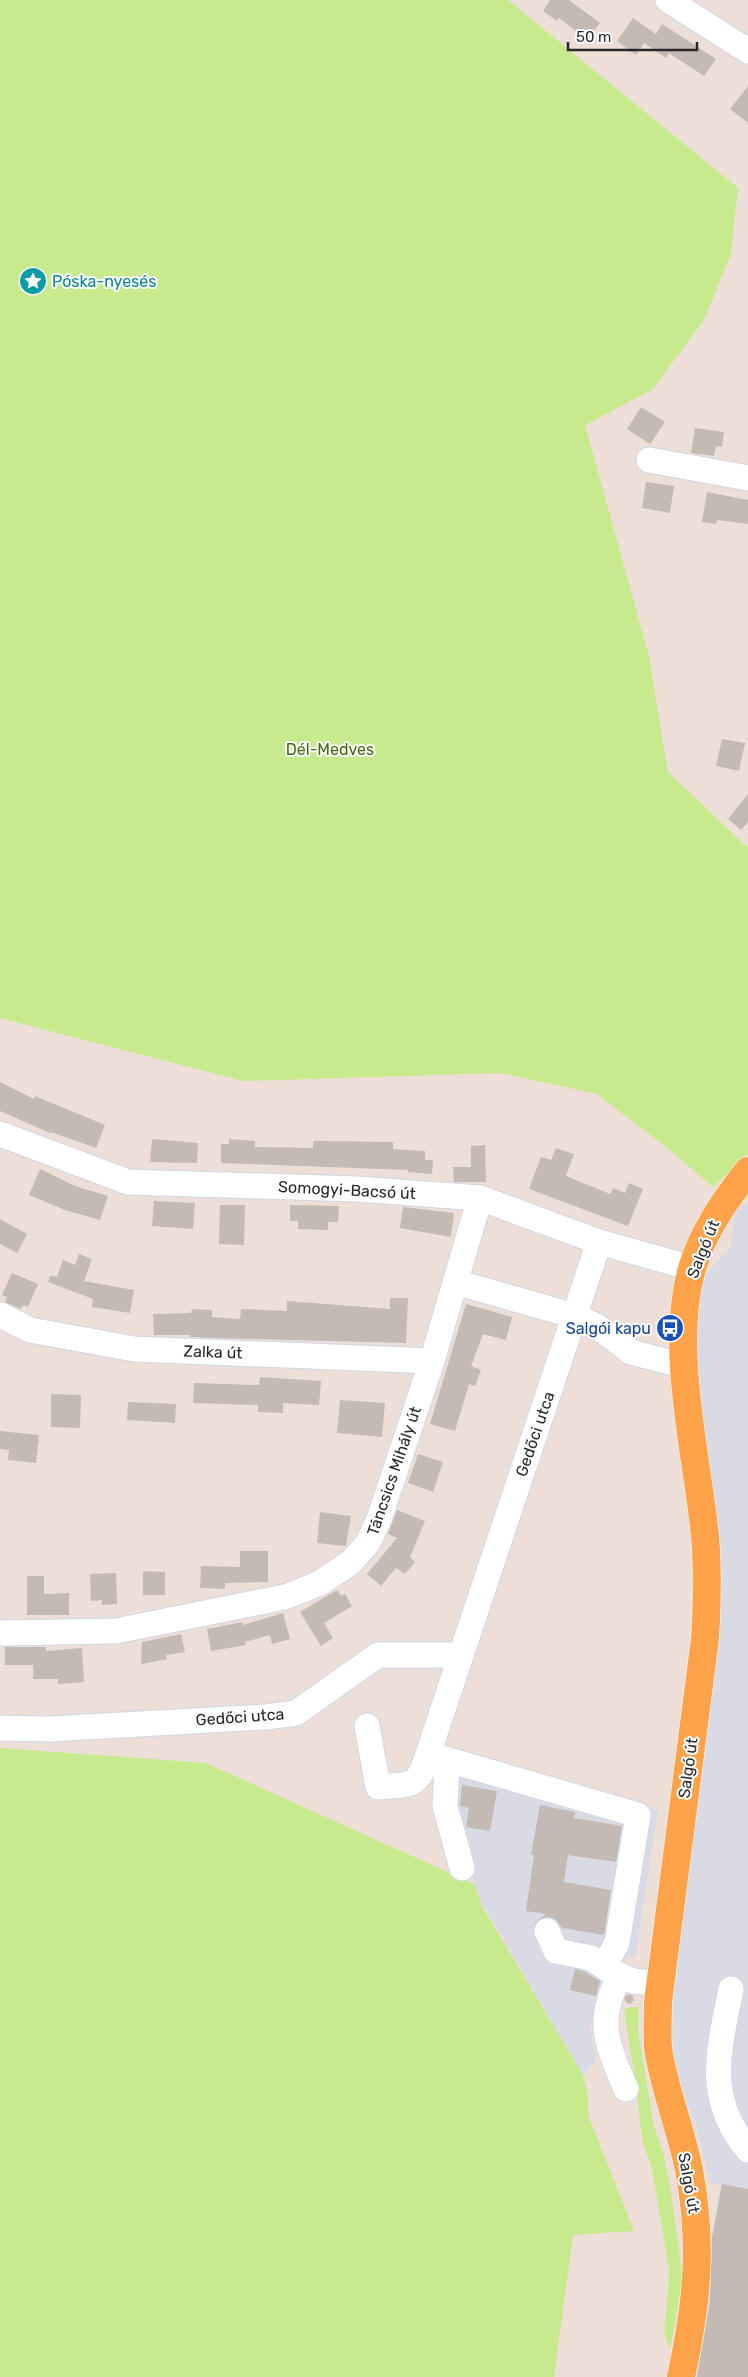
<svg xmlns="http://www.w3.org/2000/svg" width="748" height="2377" font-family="Rubik,sans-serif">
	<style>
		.industrial { fill: #dadae4 }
		.green { fill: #c7ea8d }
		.building { fill: #c3bab4 }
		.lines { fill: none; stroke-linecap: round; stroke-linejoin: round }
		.minor-casing { stroke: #cdd7e3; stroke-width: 27 }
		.major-casing { stroke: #fff; stroke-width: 29 }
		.minor { stroke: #fff; stroke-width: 25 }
		.major { stroke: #ffa34a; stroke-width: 28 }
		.labels { text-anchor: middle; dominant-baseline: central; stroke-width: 4; stroke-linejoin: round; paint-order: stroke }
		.culture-label { font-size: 16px; fill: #0d838f; stroke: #fff; text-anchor: start }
		.park-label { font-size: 16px; fill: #3d6c11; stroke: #fff }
		.street-label { font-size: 16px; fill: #282828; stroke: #fff }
		.transit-label { font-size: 16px; fill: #164399; stroke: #fff; text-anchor: end }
	</style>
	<rect width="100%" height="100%" fill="#edded8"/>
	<!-- industrial -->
	<path class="industrial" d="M 748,1200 L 748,2377 L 689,2377 L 721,2185 L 710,2183 L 695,2121 L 672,2078 L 666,2051 L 707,1701 L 693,1392 L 695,1283 L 706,1274 L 731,1246 L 734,1212 Z
		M 461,1749 L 658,1810 L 635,1958 L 616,1955 L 590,2026 L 596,2060 L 583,2075 L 478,1896 L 450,1801 Z"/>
	<!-- green -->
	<path class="green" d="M 0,0 L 508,0 L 738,188 L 731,254 L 704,320 L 652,390 L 585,425 L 649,656 L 668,772 L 748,848 L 748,1153 L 713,1187 L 671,1151 L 597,1094 L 501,1073 L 243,1081 L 0,1018 Z
		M 0,1748 L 206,1763 L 474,1884 L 482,1906 L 583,2075 L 588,2094 L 588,2115 L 634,2231 L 573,2235 L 554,2377 L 0,2377 Z
		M 630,2007 L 639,2007 L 638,2030 L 654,2127 L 663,2152 L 671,2192 L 683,2280 L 670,2350 L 664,2331 L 667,2306 L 669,2269 L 652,2169 L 642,2140 L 637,2092 L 624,2010 Z"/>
	<!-- building -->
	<path class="building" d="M 550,0 L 569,0 L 600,23 L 587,40 L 559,18 L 557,21 L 543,11 Z
		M 633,18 L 656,34 L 662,24 L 716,59 L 704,76 L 669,53 L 666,58 L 644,43 L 636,55 L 617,41 Z
		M 748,86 L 748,123 L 730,109 Z
		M 641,407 L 665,422 L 650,444 L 627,429 Z
		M 695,428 L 724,432 L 722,447 L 716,446 L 714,456 L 691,453 Z
		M 646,482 L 674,486 L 670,513 L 642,508 Z
		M 707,492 L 748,500 L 748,524 L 717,520 L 716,524 L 702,522 Z
		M 722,739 L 745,743 L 739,771 L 716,766 Z
		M 748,794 L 748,822 L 741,830 L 728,819 Z
		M 0,1082 L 34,1099 L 35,1096 L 105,1125 L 96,1148 L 51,1132 L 50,1133 L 0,1111 Z
		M 152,1139 L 198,1143 L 197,1163 L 150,1162 Z
		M 229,1139 L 255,1141 L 255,1147 L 313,1148 L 313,1141 L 393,1142 L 393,1149 L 425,1151 L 425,1160 L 433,1160 L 432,1174 L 408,1172 L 408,1170 L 221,1163 L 221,1144 L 229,1144 Z
		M 485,1145 L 486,1182 L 454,1182 L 453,1167 L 471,1167 L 471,1146 Z
		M 556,1148 L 574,1154 L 566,1176 L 610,1194 L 613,1188 L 625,1193 L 629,1183 L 643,1189 L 628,1226 L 529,1189 L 541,1157 L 551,1160 Z
		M 40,1169 L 75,1186 L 108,1196 L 100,1220 L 65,1210 L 29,1195 Z
		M 154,1201 L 195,1203 L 193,1229 L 152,1226 Z
		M 220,1205 L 245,1205 L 244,1245 L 219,1244 Z
		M 290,1205 L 339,1206 L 338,1222 L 328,1222 L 328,1230 L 298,1229 L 298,1221 L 290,1221 Z
		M 403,1207 L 454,1213 L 451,1237 L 400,1228 Z
		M 0,1219 L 27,1234 L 17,1253 L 0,1244 Z
		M 79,1254 L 92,1259 L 84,1281 L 134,1290 L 130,1313 L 92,1307 L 93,1299 L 48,1282 L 50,1276 L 57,1277 L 63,1260 L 75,1265 Z
		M 12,1273 L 38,1284 L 28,1307 L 23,1305 L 21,1309 L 5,1302 L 7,1297 L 2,1295 Z
		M 390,1298 L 408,1298 L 406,1343 L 216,1338 L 190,1337 L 190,1335 L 154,1335 L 153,1314 L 191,1313 L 192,1309 L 212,1310 L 212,1317 L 240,1319 L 241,1309 L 287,1311 L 287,1301 L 390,1309 Z
		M 466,1304 L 512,1317 L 506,1340 L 483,1334 L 471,1366 L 481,1370 L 475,1386 L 469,1384 L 455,1431 L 430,1424 Z
		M 260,1377 L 321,1381 L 319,1405 L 283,1403 L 283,1413 L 258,1412 L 258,1405 L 193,1403 L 194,1383 L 259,1385 Z
		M 51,1394 L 81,1395 L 80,1428 L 51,1427 Z
		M 340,1400 L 385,1403 L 382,1437 L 337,1433 Z
		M 128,1402 L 176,1404 L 175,1423 L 127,1420 Z
		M 0,1431 L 39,1435 L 36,1463 L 8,1460 L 9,1450 L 0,1449 Z
		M 418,1454 L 443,1462 L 433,1492 L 408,1483 Z
		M 397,1510 L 425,1521 L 410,1557 L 415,1562 L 405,1574 L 396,1568 L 381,1586 L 367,1574 L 397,1538 L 388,1534 Z
		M 320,1512 L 351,1516 L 346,1546 L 317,1543 Z
		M 240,1551 L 268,1551 L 268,1582 L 225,1583 L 225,1589 L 200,1588 L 201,1566 L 240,1567 Z
		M 143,1571 L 165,1572 L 165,1595 L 143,1595 Z
		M 116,1573 L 117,1604 L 102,1605 L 102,1600 L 91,1601 L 90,1574 Z
		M 27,1576 L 44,1576 L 44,1594 L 69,1593 L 69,1615 L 27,1615 Z
		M 337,1590 L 341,1596 L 345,1594 L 352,1606 L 324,1623 L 333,1638 L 321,1646 L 300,1612 Z
		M 283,1613 L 290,1639 L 272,1644 L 270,1635 L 245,1642 L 246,1645 L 211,1651 L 207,1629 L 242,1622 L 243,1625 Z
		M 181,1634 L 185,1652 L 166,1655 L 167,1659 L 141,1664 L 142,1642 Z
		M 5,1647 L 46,1647 L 46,1651 L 82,1648 L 84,1682 L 58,1684 L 58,1679 L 33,1679 L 33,1665 L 5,1665 Z
		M 462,1785 L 497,1791 L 490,1831 L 466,1827 L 469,1808 L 460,1806 Z
		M 540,1805 L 575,1812 L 574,1818 L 622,1826 L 616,1862 L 568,1855 L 564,1882 L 611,1890 L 604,1935 L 562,1928 L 556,1920 L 549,1917 L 542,1918 L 533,1924 L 546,1914 L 526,1911 L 534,1855 L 531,1855 Z
		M 575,1969 L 585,1972 L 600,1981 L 596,1996 L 570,1990 Z
		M624.5 1999a4.5 4.5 0 1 1 9 0a4.5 4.5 0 1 1-9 0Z
		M 722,2184 L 748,2189 L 748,2377 L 697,2377 L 710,2301 L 712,2237 Z"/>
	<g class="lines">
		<!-- minor casing -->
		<g class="minor-casing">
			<path id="minor" d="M 668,0 L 748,51
				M 649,460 L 748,478
				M 0,1134 L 128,1182 L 358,1189 L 480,1198 L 599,1242 L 692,1268
				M 599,1242 L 428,1754 L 638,1815 L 617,1943 L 604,1966
				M 455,1282 L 575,1316 L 598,1327 L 631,1352 L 684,1366
				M 0,1315 L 30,1330 L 134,1349 L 432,1361
				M 0,1633 L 116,1631 L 285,1597 L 320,1583 L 350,1563 L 368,1543 L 379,1519 L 432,1361 L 480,1198
				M 367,1726 L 378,1787 C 411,1784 418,1789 428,1754
				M 0,1728 L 50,1729 L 266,1717 L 296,1713 L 378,1655 L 461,1655
				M 447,1760 L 445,1806 L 462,1868
				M 547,1931 L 556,1951 L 591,1958 L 610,1971 L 633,1981 L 660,1984
				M 620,1975 C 595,2022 607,2044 626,2089
				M 731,1989 C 719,2051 704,2097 748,2150"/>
		</g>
		<!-- major casing -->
		<g class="major-casing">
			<path id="major" d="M 681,2377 C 697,2303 703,2245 689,2170 C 681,2129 664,2089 658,2048 C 657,2033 658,2017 658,2002 L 705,1639 C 707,1605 708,1570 705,1536 C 697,1455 669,1347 692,1269 C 702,1233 725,1200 748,1171"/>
		</g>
		<!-- minor -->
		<use href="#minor" class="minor"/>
		<!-- major -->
		<use href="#major" class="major"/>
	</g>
	<!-- icons -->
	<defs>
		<g id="sight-disc" transform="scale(1.4375)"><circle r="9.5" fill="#0f9aa8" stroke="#fff"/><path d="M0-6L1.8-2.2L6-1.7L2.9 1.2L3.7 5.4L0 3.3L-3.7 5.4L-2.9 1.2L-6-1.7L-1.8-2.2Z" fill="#fff"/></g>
		<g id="bus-disc" transform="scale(1.4375)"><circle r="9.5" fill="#1a4fb4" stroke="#fff"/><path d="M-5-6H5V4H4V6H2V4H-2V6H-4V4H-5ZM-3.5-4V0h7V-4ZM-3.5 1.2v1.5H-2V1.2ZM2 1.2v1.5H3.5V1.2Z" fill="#fff"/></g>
	</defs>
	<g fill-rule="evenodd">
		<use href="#sight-disc" x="33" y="281"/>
		<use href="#bus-disc" x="670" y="1328"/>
	</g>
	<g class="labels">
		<!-- culture labels -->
		<g class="culture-label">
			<text x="52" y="281">Póska-nyesés</text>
		</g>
		<!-- park labels -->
		<g class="park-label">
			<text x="330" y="749">Dél-Medves</text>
		</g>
		<!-- street labels -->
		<g class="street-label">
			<text transform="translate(347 1190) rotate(3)">Somogyi-Bacsó út</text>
			<text transform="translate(703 1249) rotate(-68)">Salgó út</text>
			<text transform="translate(213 1352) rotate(2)">Zalka út</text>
			<text transform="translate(535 1434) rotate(-71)">Gedőci utca</text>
			<text transform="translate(394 1471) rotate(-71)">Táncsics Mihály út</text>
			<text transform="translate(240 1717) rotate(-4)">Gedőci utca</text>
			<text transform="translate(688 1768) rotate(-82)">Salgó út</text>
			<text transform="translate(689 2183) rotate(80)">Salgó út</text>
		</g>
		<!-- transit labels -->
		<g class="transit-label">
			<text x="651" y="1328">Salgói kapu</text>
		</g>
	</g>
	<!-- scale -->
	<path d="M568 42v8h129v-8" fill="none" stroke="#282828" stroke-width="2.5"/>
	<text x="576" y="42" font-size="15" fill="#282828" stroke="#ffffff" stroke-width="4" paint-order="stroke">50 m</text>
</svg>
